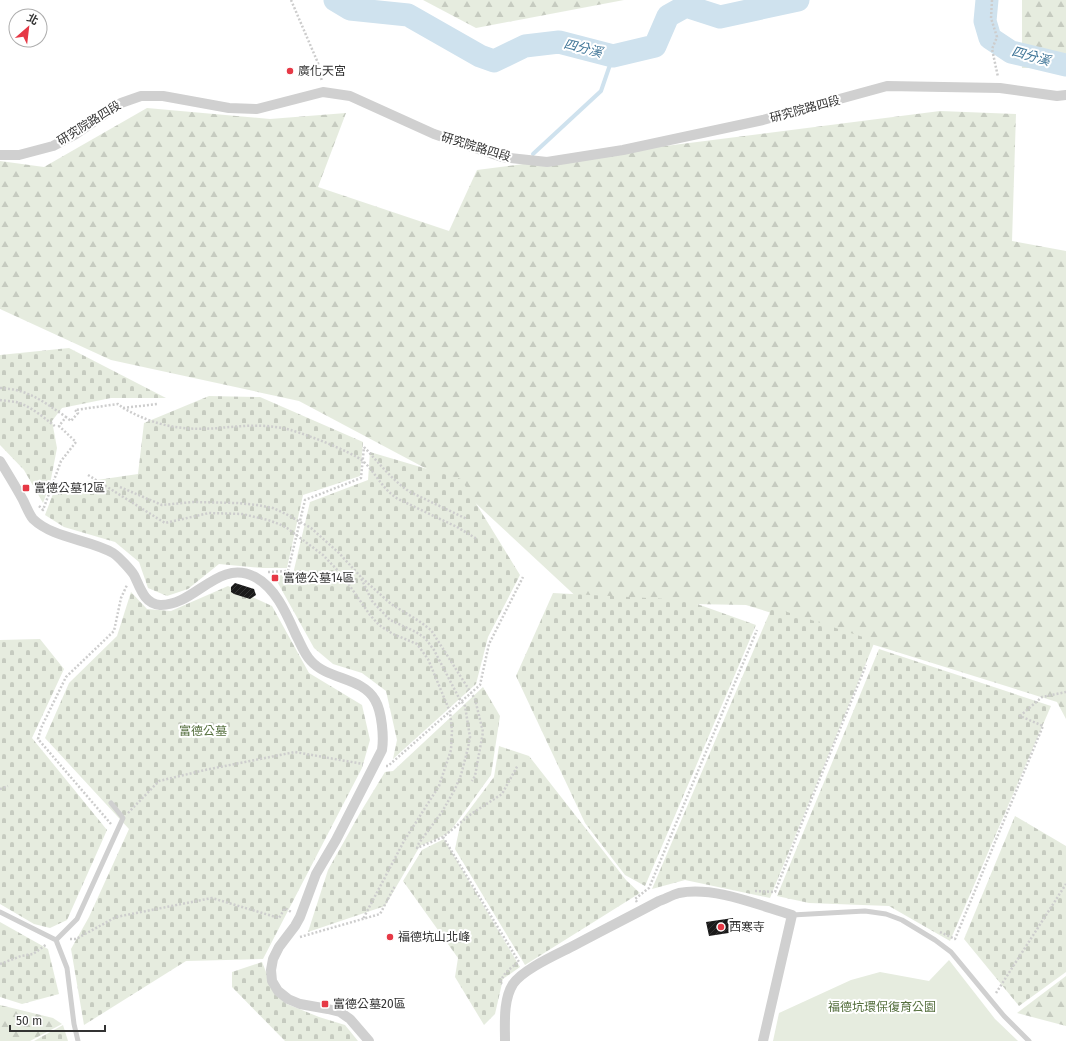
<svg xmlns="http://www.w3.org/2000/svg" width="1066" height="1041" font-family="'Fira Sans','Noto Sans TC',sans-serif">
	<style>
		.green { fill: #e6ecdf }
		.forest { fill: url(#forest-firs) }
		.cemetery { fill: url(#cemetery-stones) }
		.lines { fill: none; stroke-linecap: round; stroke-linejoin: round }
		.stream { stroke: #cfe2ee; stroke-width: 4 }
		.river { stroke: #cfe2ee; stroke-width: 23 }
		.building { fill: url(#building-hatch) }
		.path { stroke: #cdcdcd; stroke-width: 2.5; stroke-dasharray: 2 2; stroke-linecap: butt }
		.service { stroke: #d0d0d0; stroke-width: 5 }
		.minor { stroke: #d0d0d0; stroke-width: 10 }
		.poi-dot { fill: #e63946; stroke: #fff; stroke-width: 1.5 }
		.labels { text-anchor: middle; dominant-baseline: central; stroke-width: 4; stroke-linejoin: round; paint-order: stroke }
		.poi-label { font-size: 12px; fill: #333; stroke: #fff; text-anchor: start }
		.street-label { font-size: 12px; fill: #333; stroke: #fff }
		.park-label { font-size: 12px; fill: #56703f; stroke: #fff }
		.water-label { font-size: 13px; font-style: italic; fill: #3f7597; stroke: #fff }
	</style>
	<defs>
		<pattern id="forest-firs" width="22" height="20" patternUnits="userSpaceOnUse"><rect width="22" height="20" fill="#e6ecdf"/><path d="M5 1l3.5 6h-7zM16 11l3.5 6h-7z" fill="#c6cbc0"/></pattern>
		<pattern id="cemetery-stones" width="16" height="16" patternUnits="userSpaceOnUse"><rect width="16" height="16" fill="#e6ecdf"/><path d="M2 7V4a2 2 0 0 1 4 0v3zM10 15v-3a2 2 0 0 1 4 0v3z" fill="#c6cbc0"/></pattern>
		<pattern id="building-hatch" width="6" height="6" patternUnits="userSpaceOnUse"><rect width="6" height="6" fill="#1a1a1a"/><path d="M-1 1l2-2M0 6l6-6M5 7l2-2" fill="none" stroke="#333"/></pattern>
	</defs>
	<rect width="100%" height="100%" fill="#fff"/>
	<!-- green -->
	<path class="green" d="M 949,960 L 995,1019 L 1018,1041 L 773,1041 L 779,1013 L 851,980 L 880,972 L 929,981 Z"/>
	<!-- forest -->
	<path class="forest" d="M 423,0 L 624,0 L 476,28 Z
		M 1022,0 L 1066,0 L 1066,68 L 1022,68 Z
		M 147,108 L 270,119 L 346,113 L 318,187 L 449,231 L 477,170 L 940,111 L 1016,114 L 1012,241 L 1066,251 L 1066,719 L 1057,702 L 746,605 L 582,602 L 455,484 L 299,401 L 111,360 L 0,309 L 0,161 L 44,167 Z
		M 1066,976 L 1066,1026 L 1017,1013 Z
		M 0,1005 L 53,1018 L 62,1024 L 30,1041 L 0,1041 Z"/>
	<!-- cemetery -->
	<path class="cemetery" d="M 69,348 L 166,398 L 111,398 L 62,408 L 52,421 L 57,448 L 50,484 L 43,503 L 24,470 L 0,445 L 0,355 Z
		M 209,396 L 260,397 L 363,442 L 360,476 L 303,495 L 287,568 L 262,568 L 219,564 L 188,589 L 167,596 L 148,588 L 139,562 L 115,542 L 64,527 L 45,515 L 56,486 L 138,474 L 144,423 Z
		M 370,452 L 461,479 L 520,575 L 488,637 L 476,684 L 393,759 L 397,740 L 386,691 L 362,673 L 333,664 L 314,648 L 274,576 L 293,574 L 310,502 L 368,480 Z
		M 228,586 L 272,606 L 309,673 L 362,705 L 370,740 L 362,768 L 263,959 L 186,961 L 84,1025 L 71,949 L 89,917 L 129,829 L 45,738 L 69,683 L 117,636 L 131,592 L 147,609 L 171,611 Z
		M 553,593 L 686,600 L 756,625 L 645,886 L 625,875 L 585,823 L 516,676 Z
		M 772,607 L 875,641 L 770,898 L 685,880 L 652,889 Z
		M 40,639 L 64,669 L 32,738 L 107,830 L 67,920 L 50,928 L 34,924 L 0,904 L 0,640 Z
		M 879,649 L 1051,706 L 950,941 L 889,906 L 809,903 L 777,896 Z
		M 483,687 L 500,716 L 491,775 L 449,833 L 420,846 L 385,906 L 308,932 L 328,870 L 360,813 L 385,772 L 393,771 Z
		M 499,746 L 529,756 L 626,880 L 640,893 L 525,965 L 455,849 L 461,821 L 494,777 Z
		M 1015,816 L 1066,846 L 1066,972 L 1019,1006 L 964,939 Z
		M 444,839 L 520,967 L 503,979 L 495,1014 L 484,1025 L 455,977 L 458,958 L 403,881 L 422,850 Z
		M 0,922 L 48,949 L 59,994 L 22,1004 L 0,997 Z
		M 262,962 L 275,994 L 287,1004 L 319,1017 L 345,1025 L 358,1041 L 285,1041 L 232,987 L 232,972 Z
		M 63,1025 L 68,1041 L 34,1041 Z"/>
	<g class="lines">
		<!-- stream -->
		<path class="stream" d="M 533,154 L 601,91 L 613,56"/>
		<!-- river -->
		<path class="river" d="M 335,0 L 350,9 L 408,15 L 480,56 L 494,61 L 525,46 L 559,42 L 613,56 L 655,46 L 668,16 L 686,6 L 720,17 L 798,0
			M 987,0 L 985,21 L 990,38 L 1011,52 L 1066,65"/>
	</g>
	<!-- building -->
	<path class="building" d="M 235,583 L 254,589 L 256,595 L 250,599 L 234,594 L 231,592 L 231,587 Z
		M 733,918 L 735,932 L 709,936 L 706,922 Z"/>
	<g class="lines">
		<!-- path -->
		<path class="path" d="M 291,0 L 318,63 L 322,82
			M 992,0 L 991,18 L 997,37 L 992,49 L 998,77
			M 0,388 C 28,389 44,402 66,417
			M 0,400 C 5,401 11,401 16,402 C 31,406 44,418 56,427
			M 123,408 C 155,426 182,431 219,428 C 240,426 261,424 282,428 C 297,430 352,452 363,461 C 376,473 382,489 398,499 L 457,527 L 477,539
			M 364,447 C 379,463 392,480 410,492 L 467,519
			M 88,475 L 165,523 L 209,513 L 242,514 L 268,520 L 279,524 L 287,528 L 323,555 L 343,576 L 370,615 L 379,625 L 393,634 L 417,644 L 428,659 L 450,712 L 452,731 L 451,750 L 439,786 L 404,841 L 363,919
			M 120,487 L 162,505 L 193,502 L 237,503 L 257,505 L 273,508 L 286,514 L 311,528 L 339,553 L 360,576 L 372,601 L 390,620 L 416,632 L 425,638 L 434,650 L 459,698 L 465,706 L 470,737 L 468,748 L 461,775 L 455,789 L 442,812 L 419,843 L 417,848 L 443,837 L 471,814 L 502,794 L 518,765
			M 39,506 L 43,510 L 61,461 L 76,442 L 59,426 L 66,417 L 71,421 L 78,413 L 75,410 L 118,404 L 123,408 L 157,404
			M 268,572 L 288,571 L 305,500 L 361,478 L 364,447
			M 362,578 L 391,604 L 419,621 L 431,630 L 475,699 L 483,732 L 475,776 L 472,781
			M 386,766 L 388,766 L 480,685 L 489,644 L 523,577
			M 0,789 L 8,786
			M 128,813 L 159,781 L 205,770 L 295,752 L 363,764
			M 111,824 L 38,739 L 41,728 L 66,677 L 114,631 L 121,598 L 127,585
			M 443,837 L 519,962 C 510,968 505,972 500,982 L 502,984
			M 755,891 L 775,892 L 803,820 L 866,665
			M 637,902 L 635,899 L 649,888 L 757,630
			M 940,932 L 955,939 L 1043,726 L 1020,716 L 1042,697 L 1066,692
			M 300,937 L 380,914 L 395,886
			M 70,939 L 76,939 L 116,917 L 212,898 L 279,918 L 285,908 L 291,912
			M 0,964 L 21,956 L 33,954 L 47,944
			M 996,993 L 1066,884"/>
		<!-- service -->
		<path class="service" d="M 0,912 L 56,940 L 67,968 L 74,1024 L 78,1041
			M 792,915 L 865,911 L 886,914 L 902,920 L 935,940 L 951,952 L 1004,1016 L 1029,1041
			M 56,940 L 77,919 L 123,818 L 111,803"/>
		<!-- minor -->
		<path class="minor" d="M 0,155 L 19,155 L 53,146 L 76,134 L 121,103 L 141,96 L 163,96 L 229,108 L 257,109 L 323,92 L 350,96 L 434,134 L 502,157 L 547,162 L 623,150 L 763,120 L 887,86 L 1000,88 L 1057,96 L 1066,95
			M 0,461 C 8,474 16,487 23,500 C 26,506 29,514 33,519 C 54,539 89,539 113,553 C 118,556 131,570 134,575 C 140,587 144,604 160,605 C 195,606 218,558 255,577 C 276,588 287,615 296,635 C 301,644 304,654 311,661 C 328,680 362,677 375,700 C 382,712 384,737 382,750 L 336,840 L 316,874 L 300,917 L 295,926 L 279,947 L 273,959 L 271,970 L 272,981 L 278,991 L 288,999 L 300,1004 L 328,1009 L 340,1012 L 350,1019 L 369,1041
			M 505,1041 C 505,1023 503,1000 513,984 C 523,969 558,954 575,945 C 603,930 631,916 659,901 C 665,899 672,895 679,893 C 714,886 758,905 792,915 L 763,1041"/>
	</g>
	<!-- markers -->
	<g class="poi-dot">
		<circle cx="290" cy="71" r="4"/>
		<rect x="22" y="484" width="8" height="8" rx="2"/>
		<rect x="271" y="574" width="8" height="8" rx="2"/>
		<circle cx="721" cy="927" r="4"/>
		<circle cx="390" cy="937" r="4"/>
		<rect x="321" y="1000" width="8" height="8" rx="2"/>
	</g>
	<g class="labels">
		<!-- poi labels -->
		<g class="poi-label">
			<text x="298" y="71">廣化天宮</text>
			<text x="34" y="488">富德公墓12區</text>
			<text x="283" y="578">富德公墓14區</text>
			<text x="729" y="927">西寒寺</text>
			<text x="398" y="937">福德坑山北峰</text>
			<text x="333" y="1004">富德公墓20區</text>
		</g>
		<!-- street labels -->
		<g class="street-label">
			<text transform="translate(805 109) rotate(-15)">研究院路四段</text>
			<text transform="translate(89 123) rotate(-32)">研究院路四段</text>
			<text transform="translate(476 147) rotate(17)">研究院路四段</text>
		</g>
		<!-- park labels -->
		<g class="park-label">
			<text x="203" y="731">富德公墓</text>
			<text x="882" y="1007">福德坑環保復育公園</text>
		</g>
		<!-- water labels -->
		<g class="water-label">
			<text transform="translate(583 48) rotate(14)">四分溪</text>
			<text transform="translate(1031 56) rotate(16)">四分溪</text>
		</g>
	</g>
	<!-- north arrow -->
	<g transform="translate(28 28) rotate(28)"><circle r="19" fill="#ffffff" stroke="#adadad"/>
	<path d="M0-3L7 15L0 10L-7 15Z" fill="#e63946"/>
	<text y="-6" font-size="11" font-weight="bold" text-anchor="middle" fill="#333333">北</text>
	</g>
	<!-- scale -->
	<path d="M10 1025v6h95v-6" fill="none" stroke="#333333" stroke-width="2"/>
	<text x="16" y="1025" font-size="12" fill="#333333" stroke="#ffffff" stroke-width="3" paint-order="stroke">50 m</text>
</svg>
